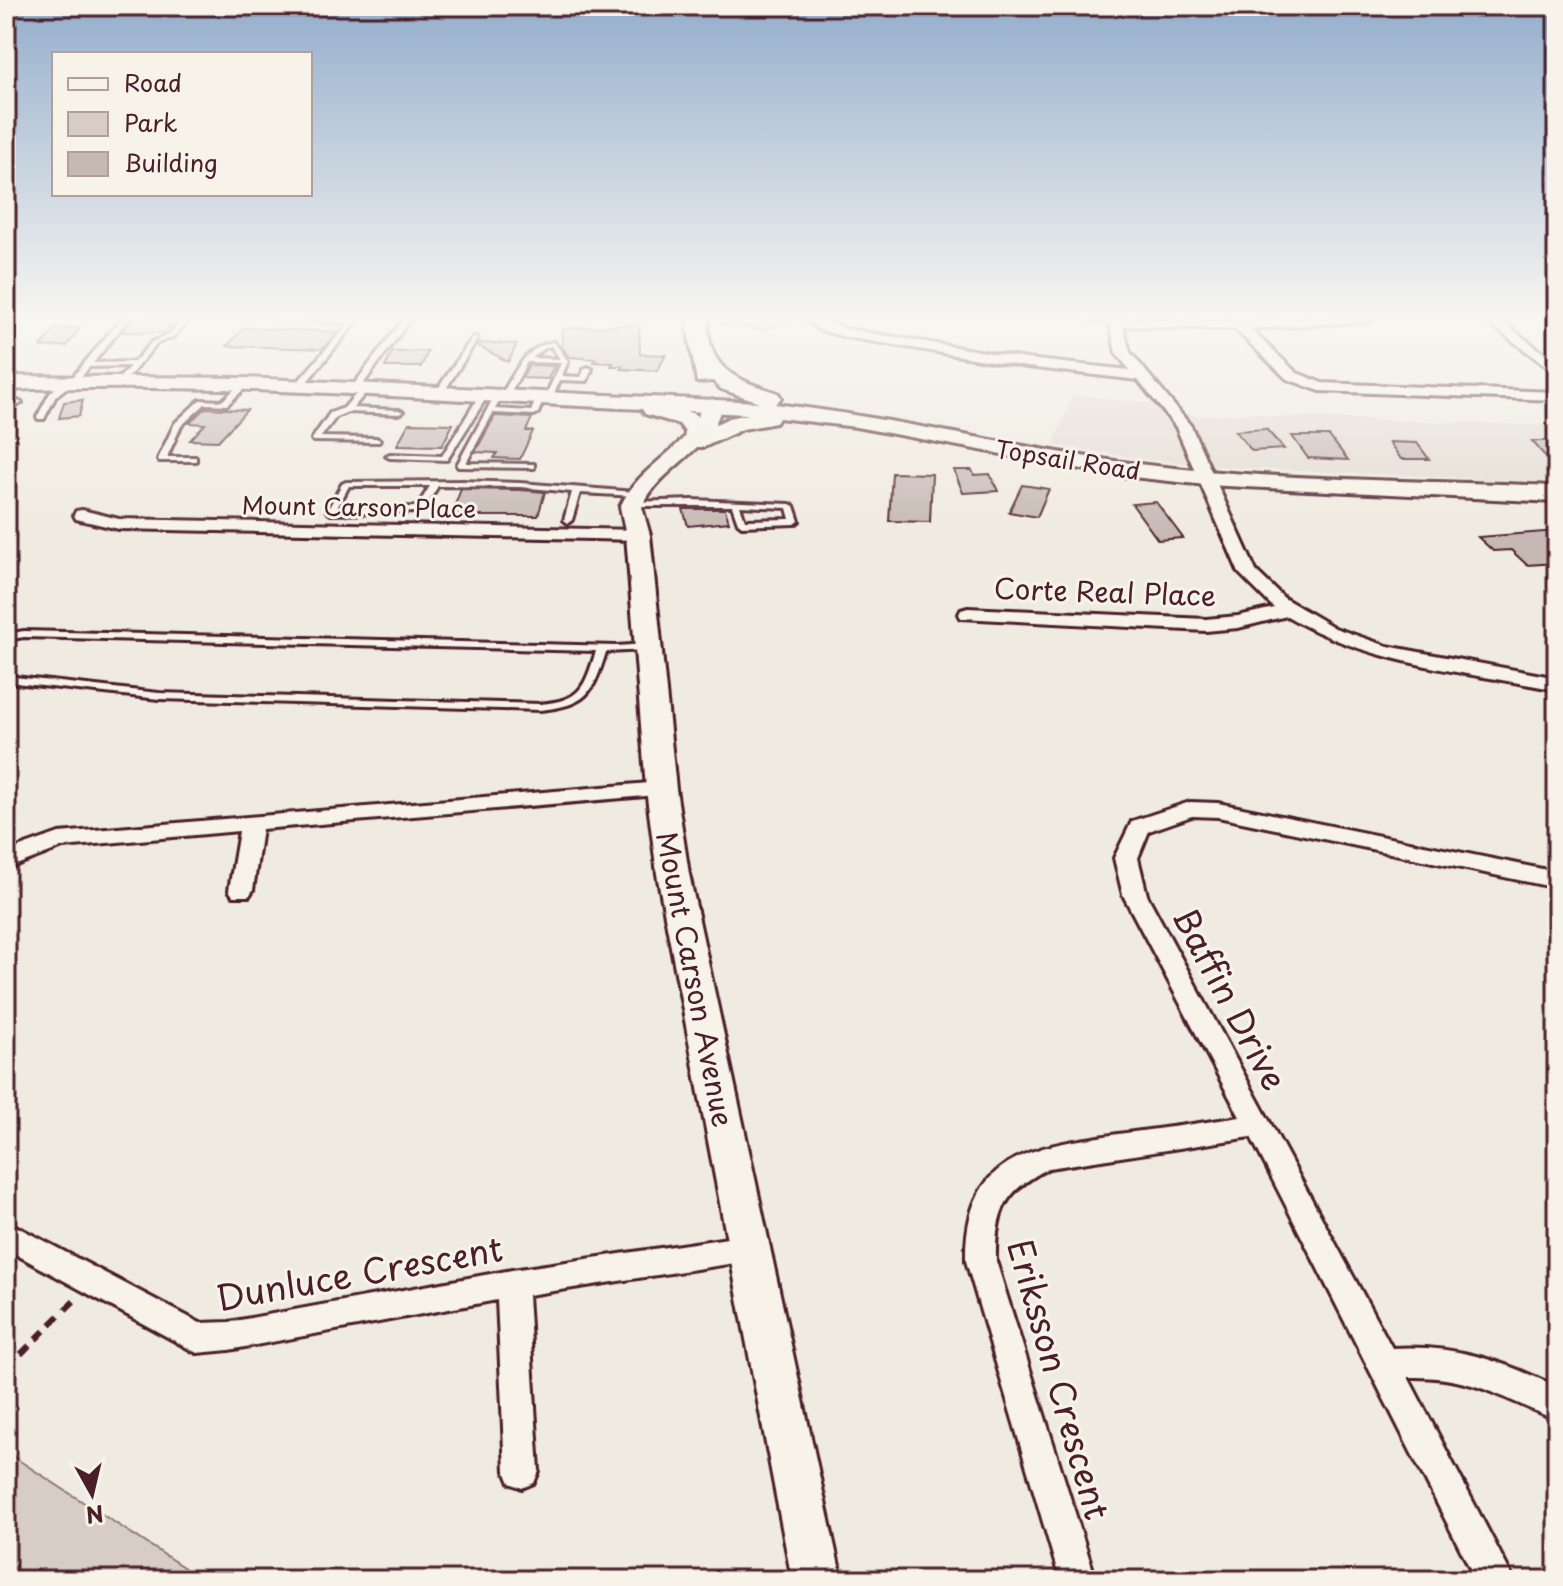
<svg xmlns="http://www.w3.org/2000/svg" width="1563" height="1586" font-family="'Playpen Sans',sans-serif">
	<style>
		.built { fill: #e3dcd2 }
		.green { fill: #d8cdc6; stroke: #917678; stroke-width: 2 }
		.building { fill: #c6b8b3; stroke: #4a1f2b; stroke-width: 2 }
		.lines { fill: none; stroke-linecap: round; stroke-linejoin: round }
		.lane-casing { stroke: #4a1f2b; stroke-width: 6 }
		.street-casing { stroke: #4a1f2b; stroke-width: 6 }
		.secondary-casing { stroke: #4a1f2b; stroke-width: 6 }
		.primary-casing { stroke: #4a1f2b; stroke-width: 6 }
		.path { stroke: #4a1f2b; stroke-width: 6; stroke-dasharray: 12 9; stroke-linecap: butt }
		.lane { fill: #f7f3e8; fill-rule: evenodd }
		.street { fill: #f7f3e8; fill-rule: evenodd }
		.secondary { fill: #f7f3e8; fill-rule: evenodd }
		.primary { fill: #f7f3e8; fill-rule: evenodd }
		.labels { text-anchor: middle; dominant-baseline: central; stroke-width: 6; stroke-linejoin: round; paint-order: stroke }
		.far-street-label { font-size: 24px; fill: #4a1f2b; stroke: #f7f3e8 }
		.street-label { font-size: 28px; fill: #4a1f2b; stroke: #f7f3e8 }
		.near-street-label { font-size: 34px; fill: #4a1f2b; stroke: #f7f3e8 }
	</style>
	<rect width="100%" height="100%" fill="#f0ebe0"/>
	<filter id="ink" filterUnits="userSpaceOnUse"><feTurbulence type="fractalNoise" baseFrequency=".0125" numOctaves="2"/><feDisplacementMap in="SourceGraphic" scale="16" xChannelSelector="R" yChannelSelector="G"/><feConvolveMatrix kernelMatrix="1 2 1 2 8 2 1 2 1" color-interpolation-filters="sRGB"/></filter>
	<g filter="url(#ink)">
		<!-- built -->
		<path class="built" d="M 1073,395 L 1148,403 L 1197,416 L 1262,413 L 1265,416 L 1557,426 L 1557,482 L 1239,468 L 1152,460 L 1053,445 Z"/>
		<!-- green -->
		<path class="green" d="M 726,317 L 785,317 L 789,320 L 764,330 L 724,324 Z
			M 6,1452 L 203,1580 L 6,1580 Z"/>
		<!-- building -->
		<path class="building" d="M 134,317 L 179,317 L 164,333 L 122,332 Z
			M 639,324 L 640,354 L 666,355 L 657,371 L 621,369 L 622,366 L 611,366 L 613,363 L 594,362 L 596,359 L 569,357 L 562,347 L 562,329 Z
			M 80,328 L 67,346 L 41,347 L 55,329 Z
			M 244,328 L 338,332 L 322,349 L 227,346 Z
			M 478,343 L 517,344 L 508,362 L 477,345 Z
			M 428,351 L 421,367 L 385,367 L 392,352 Z
			M 529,365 L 554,366 L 548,379 L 522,378 Z
			M 83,400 L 79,416 L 59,418 L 64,402 Z
			M 205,408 L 247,410 L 218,441 L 190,440 L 205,424 L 189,423 Z
			M 495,416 L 532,418 L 526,431 L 533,431 L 520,459 L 494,458 L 497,453 L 475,452 Z
			M 409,423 L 453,424 L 442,446 L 397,445 Z
			M 1266,429 L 1284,449 L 1252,451 L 1235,431 Z
			M 1292,436 L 1329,436 L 1348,460 L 1308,458 Z
			M 1532,441 L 1557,441 L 1557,470 Z
			M 1389,442 L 1417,443 L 1429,459 L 1401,459 Z
			M 954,470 L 972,470 L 974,475 L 990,474 L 998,491 L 963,493 Z
			M 892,473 L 932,474 L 930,522 L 889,521 Z
			M 1022,485 L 1049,489 L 1037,517 L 1009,512 Z
			M 461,489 L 520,490 L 545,492 L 538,516 L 451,516 Z
			M 1156,502 L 1183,538 L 1158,540 L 1132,504 Z
			M 683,509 L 725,509 L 729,522 L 688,526 Z
			M 1557,531 L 1557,563 L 1527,565 L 1511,550 L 1493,551 L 1478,537 Z"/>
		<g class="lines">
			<!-- lane casing -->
			<g class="lane-casing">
				<path id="lane" d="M 123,317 L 130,317 L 93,363 L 134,362 L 152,342 L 169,335 L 185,317 L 192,317 L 173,337 L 156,344 L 123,384 L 116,382 L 130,366 L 89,367 L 77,383 L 72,383 L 56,396 L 44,419 L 38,419 L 37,417 L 50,393 L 66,379 L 71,379 Z
					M 272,317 L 354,319 L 357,321 L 301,389 L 298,389 L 294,387 L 295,385 L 349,323 L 275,319 Z
					M 405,317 L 412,317 L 358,391 L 352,391 L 352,387 Z
					M 473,337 L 478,338 L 442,395 L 436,395 L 435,393 Z
					M 553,342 L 555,343 L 568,361 L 562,376 L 581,377 L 584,369 L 588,367 L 592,369 L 587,381 L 560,380 L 552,399 L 546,399 L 545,397 L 561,363 L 527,362 L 509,396 L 505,398 L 502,397 L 495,409 L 531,411 L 538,395 L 544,395 L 545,397 L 538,413 L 534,415 L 493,413 L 466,463 L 531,464 L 534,464 L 534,468 L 458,467 L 457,465 L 495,395 L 499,393 L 502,394 C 516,371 524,348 553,342 ZM 551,346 L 560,359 L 532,358 L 545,348 Z
					M 241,383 L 248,385 L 227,405 L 205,404 L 181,426 L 167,457 L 196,457 L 196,461 L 159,461 L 158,459 L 175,423 L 200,400 L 222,401 Z
					M 361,388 L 368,390 L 353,408 L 399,410 L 403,412 L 399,414 L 348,412 L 336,417 L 321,437 L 376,438 L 380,440 L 379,442 L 313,441 L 312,439 L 330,413 L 344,408 Z
					M 481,393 L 488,395 L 447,460 L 390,458 L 386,456 L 390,454 L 442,456 Z
					M 6,401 L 18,401 L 22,403 L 18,405 L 6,405 Z
					M 462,481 L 520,483 L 636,492 L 640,494 L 636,496 L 580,493 L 572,520 L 568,523 L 564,520 L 572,492 L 520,487 L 438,486 L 423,511 L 420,512 L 331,514 L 327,511 L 342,484 L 346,482 ZM 349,486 L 430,486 L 417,507 L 337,508 Z
					M 692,500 L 790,504 L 794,506 L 799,521 L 795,524 L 742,526 L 738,523 L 732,506 L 633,506 L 629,504 L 633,502 ZM 740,506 L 787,508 L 790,519 L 745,520 Z
					M 24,631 L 616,646 L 647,644 L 652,647 L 647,650 L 606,652 C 593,695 586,705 540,710 L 159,699 L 6,682 L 6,676 L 159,693 L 540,704 C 581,700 584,689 596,651 L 24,637 L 6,640 L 6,634 Z"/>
			</g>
			<!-- street casing -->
			<g class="street-casing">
				<path id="street" d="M 803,317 L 818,317 L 847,329 L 1027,359 L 1130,370 L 1116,353 L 1110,324 L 1079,317 L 1192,322 L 1377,317 L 1371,321 L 1250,329 L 1297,373 L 1322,383 L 1557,392 L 1557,400 L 1320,391 L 1287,379 L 1235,329 L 1123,326 L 1130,352 L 1191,426 L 1256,571 L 1284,598 L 1335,628 L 1387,646 L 1557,678 L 1557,690 C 1465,672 1368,664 1287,616 L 1238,628 L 1206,631 L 961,618 L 959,614 L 961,610 L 968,608 L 1206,619 L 1238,616 L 1274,608 L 1239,573 L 1176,427 L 1138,380 L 1027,367 L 846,337 L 820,330 Z
					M 1481,317 L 1496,317 L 1557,363 L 1557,374 Z
					M 82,510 L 119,519 L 638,530 L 647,535 L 638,540 L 119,529 L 76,519 L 74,515 L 76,511 Z
					M 661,782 L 672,789 L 669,794 L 262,829 L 253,890 L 249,896 L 233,896 L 229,890 L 239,831 L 63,847 L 6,869 L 6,852 L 59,833 Z
					M 1190,802 L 1218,803 L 1557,872 L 1557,888 L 1218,817 L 1192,816 L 1149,831 L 1138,858 L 1147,895 L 1392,1348 C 1453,1344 1503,1361 1557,1387 L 1557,1420 C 1501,1398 1472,1375 1408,1377 L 1514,1580 L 1476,1580 L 1251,1137 L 1049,1168 C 1004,1191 995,1211 996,1261 L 1096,1580 L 1060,1580 L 966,1261 C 964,1154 1032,1147 1118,1134 C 1159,1129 1200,1123 1240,1117 L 1123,895 L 1114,858 L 1132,821 Z
					M 6,1221 L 200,1323 L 229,1322 L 512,1270 L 748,1235 L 759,1239 L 763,1248 L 759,1257 L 748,1261 L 528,1295 L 539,1471 L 534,1483 L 522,1488 L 510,1483 L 505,1471 L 497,1300 L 229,1350 L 197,1353 L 6,1249 Z"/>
			</g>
			<!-- secondary casing -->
			<g class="secondary-casing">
				<path id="secondary" d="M 712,399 L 722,405 C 711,453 661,465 642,507 L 650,535 L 676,789 L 689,874 L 842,1580 L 792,1580 L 657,874 L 646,789 L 626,535 L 620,507 C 642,460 689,452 702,405 Z"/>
			</g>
			<!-- primary casing -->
			<g class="primary-casing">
				<path id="primary" d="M 691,317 L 711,317 C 707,326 708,332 710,342 C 716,375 750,384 778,393 L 781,398 L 775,404 C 890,417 1001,445 1115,461 C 1261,481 1410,480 1557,486 L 1557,502 L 1206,485 L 1114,475 L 856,427 L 779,418 L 776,423 L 743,429 L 704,447 L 688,447 L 684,442 L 685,432 L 679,424 L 645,414 L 642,409 C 432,400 215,381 6,390 L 6,376 L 244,378 L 759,402 L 721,389 L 713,381 L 697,382 L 687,326 ZM 685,411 L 746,414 L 749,414 L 729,418 L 707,428 L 695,414 Z"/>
			</g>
			<!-- path -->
			<path class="path" d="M 6,1369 L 78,1297"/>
			<!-- lane -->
			<use href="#lane" class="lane"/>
			<!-- street -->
			<use href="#street" class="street"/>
			<!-- secondary -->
			<use href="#secondary" class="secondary"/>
			<!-- primary -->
			<use href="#primary" class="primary"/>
		</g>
	</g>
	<!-- sky -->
	<linearGradient id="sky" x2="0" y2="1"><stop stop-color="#94aecc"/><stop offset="0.59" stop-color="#f8f6f1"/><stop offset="1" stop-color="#f8f6f1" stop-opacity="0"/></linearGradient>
	<rect width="1563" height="539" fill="url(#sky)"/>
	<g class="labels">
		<!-- far-street labels -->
		<g class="far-street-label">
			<text transform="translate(1068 459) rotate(9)">Topsail Road</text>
			<text transform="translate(359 506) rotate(1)">Mount Carson Place</text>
		</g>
		<!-- street labels -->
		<g class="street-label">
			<text transform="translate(1105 591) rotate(2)">Corte Real Place</text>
			<text transform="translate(696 979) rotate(79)">Mount Carson Avenue</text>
		</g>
		<!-- near-street labels -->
		<g class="near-street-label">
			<text transform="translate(1231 998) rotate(62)">Baffin Drive</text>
			<text transform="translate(359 1272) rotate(-10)">Dunluce Crescent</text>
			<text transform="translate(1060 1379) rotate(74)">Eriksson Crescent</text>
		</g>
	</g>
	<!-- margin -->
	<rect width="1563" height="1586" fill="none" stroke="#f7f3e8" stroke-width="32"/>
	<rect x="16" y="16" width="1531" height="1554" fill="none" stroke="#4a1f2b" stroke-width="3" filter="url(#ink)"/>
	<!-- legend -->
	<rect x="52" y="52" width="260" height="144" fill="#f7f3e8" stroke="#b29e9c" stroke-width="2"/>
	<rect x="68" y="78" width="40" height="12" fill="#f7f3e8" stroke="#b29e9c" stroke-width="2"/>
	<text x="124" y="92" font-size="24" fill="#4a1f2b">Road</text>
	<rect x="68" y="112" width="40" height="24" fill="#d8cdc6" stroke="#b29e9c" stroke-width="2"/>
	<text x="124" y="132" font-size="24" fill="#4a1f2b">Park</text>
	<rect x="68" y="152" width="40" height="24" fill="#c6b8b3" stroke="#b29e9c" stroke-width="2"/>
	<text x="124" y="172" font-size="24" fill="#4a1f2b">Building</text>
	<!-- north arrow -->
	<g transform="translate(92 1494) rotate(172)" stroke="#f7f3e8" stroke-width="6" paint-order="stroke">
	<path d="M0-6L14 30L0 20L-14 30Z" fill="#4a1f2b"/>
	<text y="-12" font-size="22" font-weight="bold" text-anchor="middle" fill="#4a1f2b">N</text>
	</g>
</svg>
